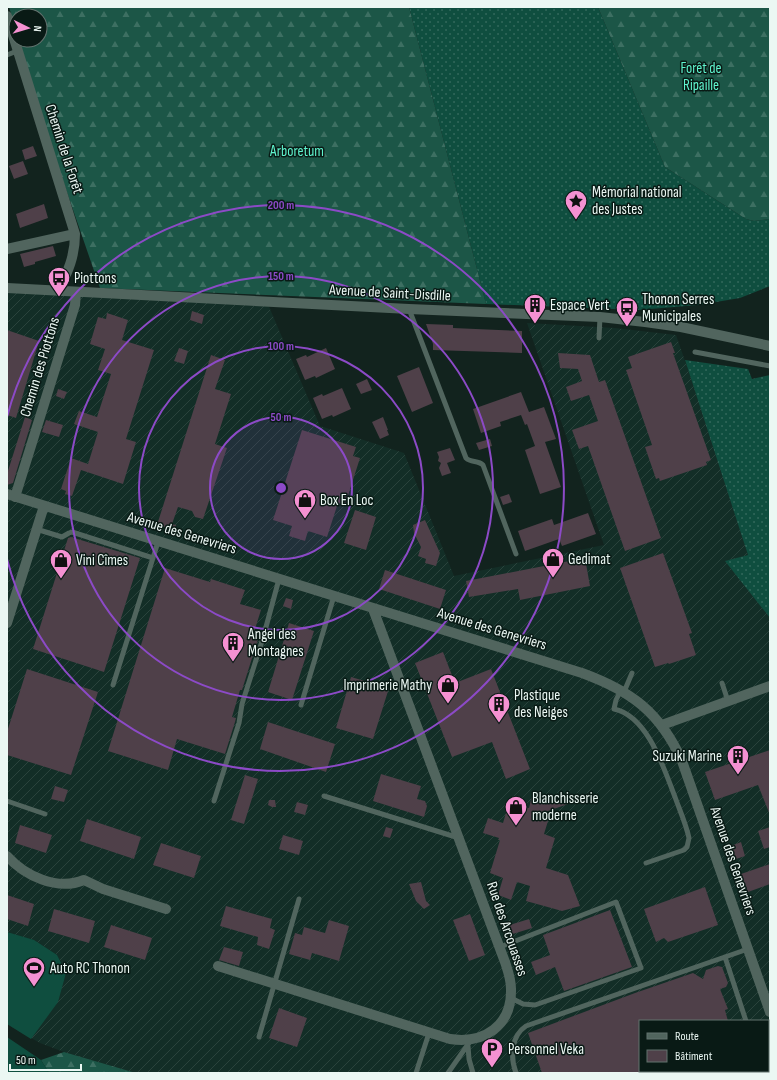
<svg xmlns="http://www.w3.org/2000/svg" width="777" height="1080" font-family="'Sofia Sans Condensed',sans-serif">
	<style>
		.industrial { fill: url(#industrial-furrows); fill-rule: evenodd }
		.grass { fill: url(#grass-dots) }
		.forest { fill: url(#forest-firs) }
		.pitch { fill: #0f4e3f }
		.building { fill: #4f4049 }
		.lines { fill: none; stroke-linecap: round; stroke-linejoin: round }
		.lane { stroke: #51655e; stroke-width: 5 }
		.street { stroke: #51655e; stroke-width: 10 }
		.ring { fill: none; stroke: #8c4ac7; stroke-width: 2 }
		.labels { text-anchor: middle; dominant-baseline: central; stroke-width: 3; stroke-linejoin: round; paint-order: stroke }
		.park-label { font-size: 15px; fill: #5ff4ce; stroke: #091a15 }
		.street-label { font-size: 15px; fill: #ebf7f3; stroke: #091a15 }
		.poi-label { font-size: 15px; fill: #ebf7f3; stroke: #091a15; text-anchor: start }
		.centre { fill: #8c4ac7; stroke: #091a15; stroke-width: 2 }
		.ring-label { font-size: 12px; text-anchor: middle; font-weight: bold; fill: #8c4ac7; stroke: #091a15; stroke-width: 3; stroke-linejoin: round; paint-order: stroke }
	</style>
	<defs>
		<pattern id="industrial-furrows" width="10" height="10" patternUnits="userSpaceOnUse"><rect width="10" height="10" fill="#132e27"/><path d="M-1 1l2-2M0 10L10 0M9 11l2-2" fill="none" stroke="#2a433c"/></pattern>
		<pattern id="grass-dots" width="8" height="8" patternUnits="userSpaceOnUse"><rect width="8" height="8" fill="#0f4e3f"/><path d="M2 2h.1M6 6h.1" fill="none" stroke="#32685b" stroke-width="1.8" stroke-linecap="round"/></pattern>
		<pattern id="forest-firs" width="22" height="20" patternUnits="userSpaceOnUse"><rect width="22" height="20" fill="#1c5647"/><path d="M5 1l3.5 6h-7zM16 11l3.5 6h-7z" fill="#3d6f62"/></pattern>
	</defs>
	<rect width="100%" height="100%" fill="#12231e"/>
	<!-- industrial -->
	<path class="industrial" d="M 7,288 L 267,302 L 320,426 L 404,453 L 454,576 L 604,545 L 527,323 L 615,328 L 676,335 L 711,436 L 748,555 L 726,561 L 770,618 L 770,1073 L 136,1073 L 64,1052 L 40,1043 L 7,1024 ZM 640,1021 L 768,1021 L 768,1071 L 640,1071 Z"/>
	<!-- grass -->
	<path class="grass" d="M 409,7 L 598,7 L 665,167 L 746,219 L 754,221 L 770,219 L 770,286 L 740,298 L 698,305 L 638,310 L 486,304 Z
		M 685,360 L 748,369 L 752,379 L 770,375 L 770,618 L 725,561 L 748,555 Z"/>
	<!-- forest -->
	<path class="forest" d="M 9,7 L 409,7 L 486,304 L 100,288 L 51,146 L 19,40 L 40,40 L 40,16 L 16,16 L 16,30 Z
		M 598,7 L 770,7 L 770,219 L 754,221 L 746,219 L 665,167 Z
		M 64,1052 L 136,1073 L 49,1073 L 41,1060 Z"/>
	<!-- pitch -->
	<path class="pitch" d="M 7,932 L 34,940 L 57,955 L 66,973 L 58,1002 L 31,1039 L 7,1024 Z
		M 7,1037 L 41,1060 L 49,1073 L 7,1073 Z"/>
	<!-- building -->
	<path class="building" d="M 33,146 L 37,156 L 25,160 L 22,150 Z
		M 23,161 L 28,174 L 14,179 L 9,166 Z
		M 44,204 L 48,218 L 20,228 L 16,214 Z
		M 53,246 L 56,256 L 35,262 L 35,264 L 24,267 L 20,254 Z
		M 192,311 L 204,315 L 202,324 L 190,320 Z
		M 107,313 L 128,320 L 122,340 L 154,350 L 126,439 L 136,442 L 123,484 L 81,470 L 72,496 L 65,494 L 66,491 L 61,489 L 71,458 L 88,464 L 98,432 L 74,424 L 79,411 L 97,417 L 111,374 L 98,370 L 105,349 L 90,344 L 98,317 L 106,319 Z
		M 426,324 L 453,325 L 453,328 L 522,331 L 522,353 L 433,350 L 433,344 Z
		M 7,330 L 39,341 L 16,418 L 7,415 Z
		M 671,342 L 675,353 L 673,353 L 711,460 L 706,462 L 707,465 L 660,481 L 659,478 L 656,479 L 645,447 L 652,445 L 626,370 L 632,368 L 628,357 Z
		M 179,348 L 188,351 L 184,364 L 174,361 Z
		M 326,348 L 335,369 L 316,378 L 315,376 L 305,380 L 296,359 L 306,355 L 307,357 Z
		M 558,353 L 590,355 L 599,382 L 605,380 L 661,538 L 625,551 L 588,446 L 579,449 L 572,430 L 598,421 L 589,395 L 571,401 L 566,387 L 582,381 L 578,369 L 560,368 Z
		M 211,355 L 225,360 L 215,389 L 231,394 L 215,444 L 227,448 L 203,519 L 195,517 L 192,511 L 178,507 L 172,524 L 176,525 L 173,533 L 166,530 L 167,528 L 157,525 Z
		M 419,367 L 433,403 L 412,412 L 397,376 Z
		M 367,379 L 372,390 L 361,394 L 356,384 Z
		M 342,388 L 351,409 L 333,417 L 332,415 L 322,419 L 313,398 L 322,394 L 323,396 Z
		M 58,389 L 67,392 L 64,399 L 56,396 Z
		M 521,392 L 529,412 L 544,407 L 556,439 L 545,442 L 561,487 L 540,494 L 525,450 L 535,446 L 527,424 L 525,425 L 521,415 L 500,422 L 501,426 L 481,433 L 473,409 Z
		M 25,417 L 32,420 L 13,483 L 7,485 L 7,474 Z
		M 383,417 L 388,430 L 387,430 L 389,435 L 380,439 L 372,422 Z
		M 46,420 L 63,425 L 59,437 L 42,432 Z
		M 302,430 L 356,447 L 353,456 L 360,458 L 345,505 L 338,503 L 327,537 L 308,531 L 305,541 L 289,536 L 292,526 L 273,520 Z
		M 490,439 L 492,446 L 479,450 L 476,443 Z
		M 450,448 L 455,460 L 447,463 L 451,473 L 442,476 L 439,468 L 441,463 L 438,461 L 439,457 L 437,452 Z
		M 509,494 L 512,502 L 503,505 L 500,497 Z
		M 355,510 L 376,517 L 366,550 L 344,543 Z
		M 588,513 L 596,534 L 562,546 L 559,539 L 525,551 L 518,531 L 552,519 L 554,525 Z
		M 425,520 L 440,553 L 436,566 L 425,563 L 426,559 L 418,556 L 421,547 L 414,533 L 413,525 Z
		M 71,537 L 140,558 L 104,672 L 33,649 L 68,538 Z
		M 663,553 L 692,633 L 689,634 L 696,655 L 669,664 L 668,663 L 655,667 L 620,568 Z
		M 585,558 L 590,586 L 520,600 L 518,589 L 469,597 L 466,581 Z
		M 165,568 L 210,582 L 211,579 L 245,590 L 240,604 L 261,610 L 253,635 L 259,636 L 242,690 L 240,690 L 232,717 L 236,718 L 235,722 L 225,754 L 177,739 L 168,770 L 108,751 Z
		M 385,570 L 446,590 L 440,609 L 379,589 Z
		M 286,598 L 293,600 L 291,609 L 283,606 Z
		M 289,623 L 314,631 L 292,700 L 268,692 Z
		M 443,652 L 455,683 L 491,669 L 530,769 L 506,779 L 492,742 L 452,757 L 415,663 Z
		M 27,669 L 98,692 L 71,775 L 7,755 L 7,732 Z
		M 351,677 L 389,688 L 373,739 L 336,728 Z
		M 268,722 L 335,744 L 326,772 L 260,749 Z
		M 770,750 L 770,815 L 758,785 L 715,800 L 705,772 Z
		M 381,774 L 421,786 L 417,799 L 425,801 L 427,806 L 424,817 L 373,801 Z
		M 245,775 L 258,779 L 244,824 L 231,820 Z
		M 55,786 L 68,790 L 64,802 L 51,799 Z
		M 567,793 L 571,803 L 545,812 L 548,821 L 544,834 L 555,838 L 546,868 L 568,875 L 580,906 L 562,911 L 526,901 L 530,886 L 517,882 L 511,900 L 498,895 L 503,878 L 490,873 L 500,840 L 498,840 L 499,838 L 483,833 L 488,818 L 503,823 L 509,803 L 529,808 L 532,796 L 540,798 L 542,802 Z
		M 269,800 L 275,800 L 276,807 L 272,807 L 268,805 Z
		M 297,802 L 308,805 L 305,815 L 294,812 Z
		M 87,819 L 141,837 L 134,859 L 80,841 Z
		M 20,825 L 52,835 L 46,853 L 15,843 Z
		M 386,827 L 393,829 L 390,838 L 383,836 Z
		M 770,827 L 770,847 L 764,849 L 758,831 Z
		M 283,835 L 303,841 L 299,855 L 279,849 Z
		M 741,842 L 745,856 L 736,859 L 731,846 Z
		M 161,843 L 201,856 L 194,878 L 153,865 Z
		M 770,864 L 770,884 L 748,892 L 741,874 Z
		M 421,882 L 426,901 L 430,905 L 424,909 L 416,901 L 409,884 Z
		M 705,887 L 718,925 L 668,942 L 664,938 L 656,942 L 644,909 Z
		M 7,895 L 34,904 L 28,926 L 7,919 Z
		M 226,906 L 272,919 L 270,928 L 275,930 L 269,949 L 257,945 L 258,937 L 220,926 Z
		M 54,909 L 95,921 L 89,943 L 48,931 Z
		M 610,910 L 632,967 L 564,991 L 555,967 L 536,975 L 531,962 L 550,955 L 543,935 Z
		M 470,914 L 485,955 L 469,961 L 453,920 Z
		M 529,919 L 532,928 L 506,936 L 503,927 Z
		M 329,920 L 349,926 L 339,961 L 312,953 L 310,960 L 289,954 L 295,933 L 302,935 L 304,927 L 325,933 Z
		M 111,925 L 152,938 L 145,960 L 104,947 Z
		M 224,947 L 243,952 L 239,966 L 219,960 Z
		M 718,966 L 722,967 L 728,983 L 726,987 L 720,989 L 728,1009 L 725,1010 L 728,1021 L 640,1021 L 640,1073 L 542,1073 L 528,1033 L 635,993 L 693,973 L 703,979 L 706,970 Z
		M 279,1008 L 307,1018 L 297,1047 L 269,1038 Z"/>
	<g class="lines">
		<!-- lane -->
		<path class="lane" d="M 7,55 L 17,51
			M 409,309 L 466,458 C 471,463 478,460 483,465 L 516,554
			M 599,338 L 600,317
			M 695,352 L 770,366
			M 36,529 L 62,537 L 69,533 L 72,532 L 153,558
			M 722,683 L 728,701
			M 113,685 L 158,542
			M 621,690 L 616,700 L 614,709 C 648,716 664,769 675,797 C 680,811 686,824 689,838 L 687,847 L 684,850 L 646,863
			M 624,692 L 632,673
			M 301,705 L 334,596
			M 324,796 L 459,838
			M 7,801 L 45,814
			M 214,801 L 239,723 L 242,704 L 263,638 L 279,579
			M 500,947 L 616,902 L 641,968 L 535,1005 L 523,1004 L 511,998
			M 725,957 L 746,1021
			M 259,1037 L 299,899
			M 468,1046 L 469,1059 L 473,1073
			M 763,1071 L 764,1073
			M 416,1073 L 429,1033
			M 448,1073 L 471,1040
			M 516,1073 C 510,1057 511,1036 526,1026 L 748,949"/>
		<!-- street -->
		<path class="street" d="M 7,16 L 75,234 C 75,256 68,272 58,291
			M 7,249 L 75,234
			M 7,288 L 409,309 L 600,317 L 645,322 L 681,327 L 770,346
			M 7,494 L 582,673 C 631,691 660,712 682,761 L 770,1012
			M 15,497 L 75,305 L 76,292
			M 7,623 L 44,506
			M 662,725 L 770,686
			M 7,856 C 25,876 57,891 84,880 L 103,889 L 166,909
			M 218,966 L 450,1039 C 484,1044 512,1026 511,989 C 511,979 508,971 505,962 L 373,609"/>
	</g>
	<!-- distance rings -->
	<circle cx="281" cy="488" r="71" fill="#8c4ac7" fill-opacity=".12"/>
	<g class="ring">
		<circle cx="281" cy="488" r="71"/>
		<circle cx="281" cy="488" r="142"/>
		<circle cx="281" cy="488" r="212"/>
		<path d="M7 417A283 283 0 1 1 7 559"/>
	</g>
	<!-- icons -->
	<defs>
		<g id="sight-pin" transform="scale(1.15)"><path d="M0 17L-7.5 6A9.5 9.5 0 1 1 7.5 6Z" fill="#f591d2" stroke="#091a15"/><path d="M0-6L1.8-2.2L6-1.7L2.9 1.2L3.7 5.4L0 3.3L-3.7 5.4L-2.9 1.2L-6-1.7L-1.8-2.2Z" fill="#111"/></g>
		<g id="bus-pin" transform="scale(1.15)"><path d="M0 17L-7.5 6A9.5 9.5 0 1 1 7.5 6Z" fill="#f591d2" stroke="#091a15"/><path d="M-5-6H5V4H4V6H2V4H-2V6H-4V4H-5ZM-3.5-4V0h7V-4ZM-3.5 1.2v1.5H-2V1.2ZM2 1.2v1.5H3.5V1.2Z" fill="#111"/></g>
		<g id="building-pin" transform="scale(1.15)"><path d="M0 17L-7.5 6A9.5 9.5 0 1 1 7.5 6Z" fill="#f591d2" stroke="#091a15"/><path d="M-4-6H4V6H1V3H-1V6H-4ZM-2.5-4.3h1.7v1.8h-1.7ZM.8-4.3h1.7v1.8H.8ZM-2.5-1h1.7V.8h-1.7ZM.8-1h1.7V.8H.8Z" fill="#111"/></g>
		<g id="shop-pin" transform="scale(1.15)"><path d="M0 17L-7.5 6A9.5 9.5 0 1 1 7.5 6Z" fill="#f591d2" stroke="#091a15"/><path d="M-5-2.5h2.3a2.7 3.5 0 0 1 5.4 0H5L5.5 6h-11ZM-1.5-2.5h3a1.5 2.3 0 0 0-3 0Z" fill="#111"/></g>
		<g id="stadium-pin" transform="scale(1.15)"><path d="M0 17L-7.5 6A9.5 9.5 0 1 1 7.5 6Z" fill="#f591d2" stroke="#091a15"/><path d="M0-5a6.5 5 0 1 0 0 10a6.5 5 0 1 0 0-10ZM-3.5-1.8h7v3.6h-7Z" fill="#111"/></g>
		<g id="parking-pin" transform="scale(1.15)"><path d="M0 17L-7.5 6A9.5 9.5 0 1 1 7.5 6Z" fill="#f591d2" stroke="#091a15"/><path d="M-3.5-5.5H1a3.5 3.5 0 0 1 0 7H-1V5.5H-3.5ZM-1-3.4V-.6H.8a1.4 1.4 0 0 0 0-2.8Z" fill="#111"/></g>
	</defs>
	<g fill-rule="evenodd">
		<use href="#sight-pin" x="576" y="201"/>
		<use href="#bus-pin" x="59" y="278"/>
		<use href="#building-pin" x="535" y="305"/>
		<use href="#bus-pin" x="627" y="308"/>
		<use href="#shop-pin" x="305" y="500"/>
		<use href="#shop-pin" x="553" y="559"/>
		<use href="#shop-pin" x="61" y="560"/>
		<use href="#building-pin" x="233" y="643"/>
		<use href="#shop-pin" x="448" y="685"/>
		<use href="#building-pin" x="499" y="704"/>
		<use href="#building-pin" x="738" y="756"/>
		<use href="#shop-pin" x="516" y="807"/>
		<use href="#stadium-pin" x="34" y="968"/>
		<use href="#parking-pin" x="492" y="1049"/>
	</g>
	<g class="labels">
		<!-- park labels -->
		<g class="park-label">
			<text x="701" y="68">Forêt de<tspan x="701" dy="17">Ripaille</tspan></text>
			<text x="297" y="151">Arboretum</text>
		</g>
		<!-- street labels -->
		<g class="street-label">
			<text transform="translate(64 149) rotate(72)">Chemin de la Forêt</text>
			<text transform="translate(390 293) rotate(3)">Avenue de Saint-Disdille</text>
			<text transform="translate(40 367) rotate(-73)">Chemin des Piottons</text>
			<text transform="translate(182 533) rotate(17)">Avenue des Genevriers</text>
			<text transform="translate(492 629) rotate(17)">Avenue des Genevriers</text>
			<text transform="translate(733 861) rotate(71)">Avenue des Genevriers</text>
			<text transform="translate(507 929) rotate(71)">Rue des Arcouasses</text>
		</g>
		<!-- poi labels -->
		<g class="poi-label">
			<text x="592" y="192">Mémorial national<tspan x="592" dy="17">des Justes</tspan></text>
			<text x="74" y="278">Piottons</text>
			<text x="642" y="299">Thonon Serres<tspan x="642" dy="17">Municipales</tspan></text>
			<text x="550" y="305">Espace Vert</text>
			<text x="320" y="500">Box En Loc</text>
			<text x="568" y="559">Gedimat</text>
			<text x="76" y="560">Vini Cîmes</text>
			<text x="248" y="634">Angel des<tspan x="248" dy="17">Montagnes</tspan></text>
			<text x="432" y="685" text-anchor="end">Imprimerie Mathy</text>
			<text x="514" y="695">Plastique<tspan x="514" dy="17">des Neiges</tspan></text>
			<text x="722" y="756" text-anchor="end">Suzuki Marine</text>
			<text x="532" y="798">Blanchisserie<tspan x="532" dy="17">moderne</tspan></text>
			<text x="50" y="968">Auto RC Thonon</text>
			<text x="508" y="1049">Personnel Veka</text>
		</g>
	</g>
	<circle cx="281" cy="488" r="6" class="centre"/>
	<g class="ring-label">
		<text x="281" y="209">200 m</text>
		<text x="281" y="280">150 m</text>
		<text x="281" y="350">100 m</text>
		<text x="281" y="421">50 m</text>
	</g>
	<!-- border -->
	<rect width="777" height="1080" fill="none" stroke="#ebf7f3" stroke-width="16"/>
	<!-- legend -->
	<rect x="639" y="1020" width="130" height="52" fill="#091a15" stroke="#63726e"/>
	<rect x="647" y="1033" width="20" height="6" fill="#51655e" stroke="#63726e"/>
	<text x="675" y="1040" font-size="12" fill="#ebf7f3">Route</text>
	<rect x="647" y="1050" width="20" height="12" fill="#4f4049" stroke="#63726e"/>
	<text x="675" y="1060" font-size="12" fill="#ebf7f3">Bâtiment</text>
	<!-- north arrow -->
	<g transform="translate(28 28) rotate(95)"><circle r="19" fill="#091a15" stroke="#63726e"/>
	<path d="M0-3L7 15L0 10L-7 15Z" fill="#f591d2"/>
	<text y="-6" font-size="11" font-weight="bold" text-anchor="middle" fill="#ebf7f3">N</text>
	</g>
	<!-- scale -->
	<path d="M10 1064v6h71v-6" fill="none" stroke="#ebf7f3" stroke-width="2"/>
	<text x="16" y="1064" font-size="12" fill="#ebf7f3" stroke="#091a15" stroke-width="3" paint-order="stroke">50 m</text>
</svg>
